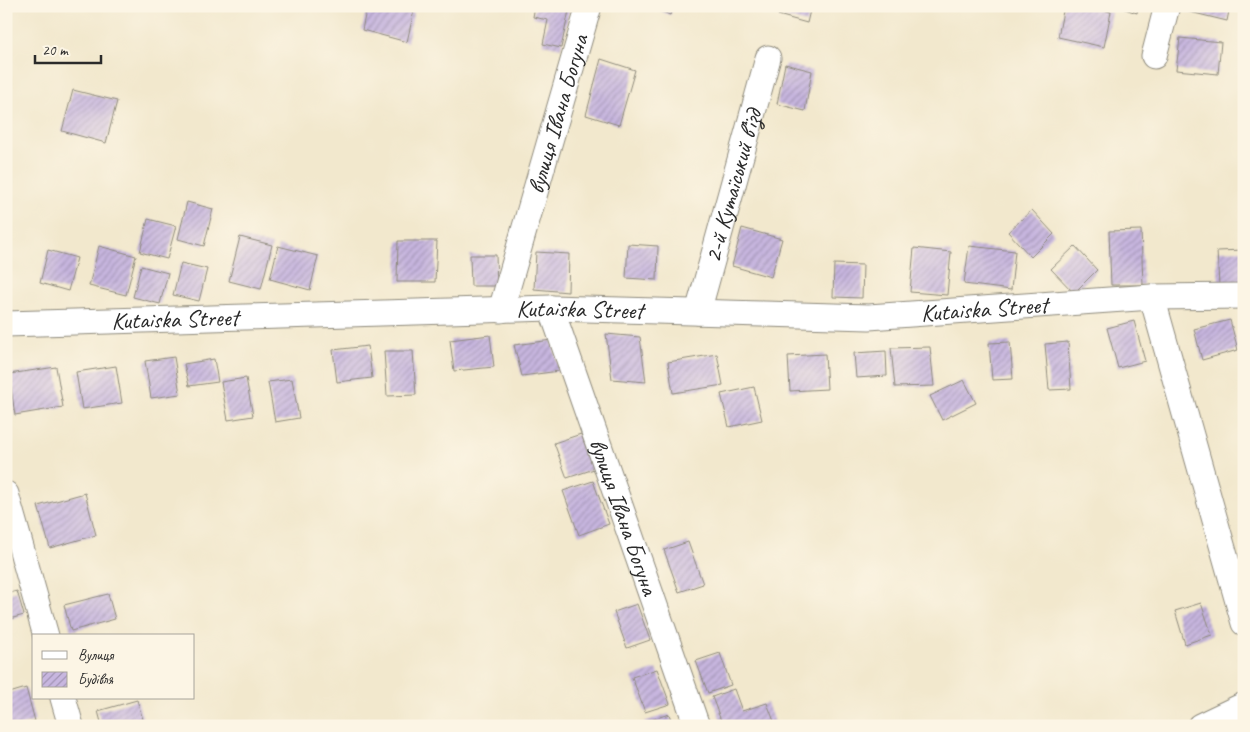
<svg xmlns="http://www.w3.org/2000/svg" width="1250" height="732" font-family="Caveat,sans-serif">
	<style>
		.building { fill: url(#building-hatch) }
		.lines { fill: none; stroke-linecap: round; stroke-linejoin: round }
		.minor-casing { stroke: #8e8a7c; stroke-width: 27 }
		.minor { stroke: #fff; stroke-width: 25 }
		.labels { text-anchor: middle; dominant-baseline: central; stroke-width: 4; stroke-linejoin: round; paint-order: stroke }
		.street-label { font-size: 24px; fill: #2b2b2b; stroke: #fcf5e5 }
	</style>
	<defs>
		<pattern id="building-hatch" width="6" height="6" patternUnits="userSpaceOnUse" patternTransform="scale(1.25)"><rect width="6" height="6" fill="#c7b6df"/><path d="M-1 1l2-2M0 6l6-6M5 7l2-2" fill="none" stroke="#a294b5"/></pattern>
	</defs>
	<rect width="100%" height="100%" fill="#fcf5e5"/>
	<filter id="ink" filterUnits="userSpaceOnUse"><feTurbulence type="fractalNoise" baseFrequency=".02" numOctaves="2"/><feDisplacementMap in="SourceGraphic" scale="10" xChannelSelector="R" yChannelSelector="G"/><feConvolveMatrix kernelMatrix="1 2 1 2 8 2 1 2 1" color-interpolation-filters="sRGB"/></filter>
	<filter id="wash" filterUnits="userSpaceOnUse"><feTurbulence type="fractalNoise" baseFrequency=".0096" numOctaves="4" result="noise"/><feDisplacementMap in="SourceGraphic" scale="20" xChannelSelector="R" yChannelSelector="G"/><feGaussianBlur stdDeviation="1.12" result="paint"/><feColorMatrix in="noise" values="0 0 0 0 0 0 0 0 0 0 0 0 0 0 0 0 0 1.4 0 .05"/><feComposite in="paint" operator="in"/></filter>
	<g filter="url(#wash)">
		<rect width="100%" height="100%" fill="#f2e8cd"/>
		<g id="blocks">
			<!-- building -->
			<path class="building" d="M 367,6 L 415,6 L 407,42 L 362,30 Z
				M 535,6 L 570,6 L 561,48 L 543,44 L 548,20 L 533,17 Z
				M 649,6 L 674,6 L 670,15 Z
				M 781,6 L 811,6 L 807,23 L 778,15 Z
				M 1064,6 L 1087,6 L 1111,12 L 1104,47 L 1058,37 Z
				M 1116,6 L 1138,6 L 1137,13 Z
				M 1187,6 L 1230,6 L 1227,21 L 1186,11 Z
				M 1180,38 L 1221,42 L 1218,74 L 1176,70 Z
				M 601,59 L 635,70 L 619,125 L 586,115 Z
				M 785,64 L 812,71 L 805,111 L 777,104 Z
				M 73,90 L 117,101 L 106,143 L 62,131 Z
				M 187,202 L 213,209 L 204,246 L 178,239 Z
				M 1032,210 L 1054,234 L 1031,257 L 1008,232 Z
				M 148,219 L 176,226 L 167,259 L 140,252 Z
				M 742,228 L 782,239 L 771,277 L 732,266 Z
				M 1141,230 L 1143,285 L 1111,285 L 1109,231 Z
				M 240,237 L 272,245 L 261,289 L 229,281 Z
				M 398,241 L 437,241 L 435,282 L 397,282 Z
				M 628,244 L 658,246 L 657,280 L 626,278 Z
				M 99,246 L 136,256 L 126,295 L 89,286 Z
				M 278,246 L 318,256 L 310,290 L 270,279 Z
				M 969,246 L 1015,251 L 1011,290 L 964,284 Z
				M 1075,246 L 1097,270 L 1074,293 L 1051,269 Z
				M 914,248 L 951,252 L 947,295 L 910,292 Z
				M 48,250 L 77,258 L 68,291 L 40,283 Z
				M 1244,250 L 1244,284 L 1219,285 L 1217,251 Z
				M 536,252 L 569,254 L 568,292 L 534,289 Z
				M 470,255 L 496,255 L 497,286 L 471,286 Z
				M 181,263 L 207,269 L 199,301 L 173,295 Z
				M 834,264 L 863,265 L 862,298 L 833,297 Z
				M 141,266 L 168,273 L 160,304 L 133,297 Z
				M 1230,320 L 1238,350 L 1202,360 L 1194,329 Z
				M 1134,321 L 1145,361 L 1118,368 L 1107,328 Z
				M 606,334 L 640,337 L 646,382 L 612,379 Z
				M 490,335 L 494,367 L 454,371 L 450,340 Z
				M 552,340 L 559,371 L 522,376 L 514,345 Z
				M 1010,342 L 1013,379 L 992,380 L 989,343 Z
				M 1068,342 L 1071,389 L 1049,390 L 1045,344 Z
				M 368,346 L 372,378 L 337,382 L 333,350 Z
				M 930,347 L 934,386 L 895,387 L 891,348 Z
				M 384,351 L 413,351 L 416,395 L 387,396 Z
				M 886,351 L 887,376 L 856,378 L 854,353 Z
				M 717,354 L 723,385 L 673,393 L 668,362 Z
				M 825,354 L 827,389 L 790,391 L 788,356 Z
				M 174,357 L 180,394 L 151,398 L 145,361 Z
				M 214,359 L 218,382 L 189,386 L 184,364 Z
				M 116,366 L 122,403 L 82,409 L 76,372 Z
				M 56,367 L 63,407 L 15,415 L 9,374 Z
				M 246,378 L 253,416 L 228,420 L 221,382 Z
				M 292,379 L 299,418 L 275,422 L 268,382 Z
				M 964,380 L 976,403 L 942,420 L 930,396 Z
				M 754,387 L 762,420 L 729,427 L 721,394 Z
				M 581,434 L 594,469 L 567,478 L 554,443 Z
				M 593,481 L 609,524 L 579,535 L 563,491 Z
				M 85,493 L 96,535 L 50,548 L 38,506 Z
				M 688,542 L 703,584 L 679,592 L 664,550 Z
				M 17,591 L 24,615 L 6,620 L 6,594 Z
				M 108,594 L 115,619 L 71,631 L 64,605 Z
				M 1201,603 L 1212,635 L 1185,644 L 1175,611 Z
				M 637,604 L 650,640 L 627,648 L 614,612 Z
				M 720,653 L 731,685 L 708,693 L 696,661 Z
				M 657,669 L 670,704 L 645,712 L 632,677 Z
				M 26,688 L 35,721 L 19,726 L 6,726 L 6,694 Z
				M 734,689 L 742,711 L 767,703 L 775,724 L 723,726 L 712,697 Z
				M 137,700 L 145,726 L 102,726 L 98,711 Z
				M 669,714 L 673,726 L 645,726 L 644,722 Z"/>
		</g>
	</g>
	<g filter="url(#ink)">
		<use href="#blocks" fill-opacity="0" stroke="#8e8a7c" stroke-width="1"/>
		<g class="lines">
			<!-- minor casing -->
			<g class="minor-casing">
				<g id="minor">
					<path d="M 1154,56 L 1167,6"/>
					<path d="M 1152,297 L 1244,623"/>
					<path id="s1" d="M 551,308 L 697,726"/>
					<path id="s2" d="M 501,310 L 589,6"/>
					<path id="s3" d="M 698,312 L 768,58"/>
					<path id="s4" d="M 6,324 L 551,308 L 869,317 L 1152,297 L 1244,296"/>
					<path d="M 6,494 L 46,636"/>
					<path d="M 63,698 L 71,726"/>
					<path d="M 1200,726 L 1244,705"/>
				</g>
			</g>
			<!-- minor -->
			<use href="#minor" class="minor"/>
		</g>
	</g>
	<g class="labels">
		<!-- street labels -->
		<g class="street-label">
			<text stroke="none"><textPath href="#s2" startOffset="204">вулиця Івана Богуна</textPath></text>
			<text stroke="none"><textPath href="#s3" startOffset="131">2-й Кутаїський в’їзд</textPath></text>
			<text stroke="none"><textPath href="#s4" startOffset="979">Kutaiska Street</textPath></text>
			<text stroke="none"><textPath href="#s4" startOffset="574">Kutaiska Street</textPath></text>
			<text stroke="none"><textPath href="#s4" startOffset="169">Kutaiska Street</textPath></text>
			<text stroke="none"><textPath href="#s1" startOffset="221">вулиця Івана Богуна</textPath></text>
		</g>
	</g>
	<!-- margin -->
	<rect width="1250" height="732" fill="none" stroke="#fcf5e5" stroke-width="25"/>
	<!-- legend -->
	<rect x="32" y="634" width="162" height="65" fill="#fcf5e5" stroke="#a8a49b"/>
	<rect x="42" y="651" width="25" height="8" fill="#ffffff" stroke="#a8a49b"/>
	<text x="78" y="660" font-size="15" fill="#2b2b2b">Вулиця</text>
	<rect x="42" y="672" width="25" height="15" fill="url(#building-hatch)" stroke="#a8a49b"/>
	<text x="78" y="684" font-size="15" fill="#2b2b2b">Будівля</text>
	<!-- scale -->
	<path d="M35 55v8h66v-8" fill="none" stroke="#2b2b2b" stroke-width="2.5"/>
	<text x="42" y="55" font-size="15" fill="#2b2b2b" stroke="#fcf5e5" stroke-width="4" paint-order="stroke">20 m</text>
</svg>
